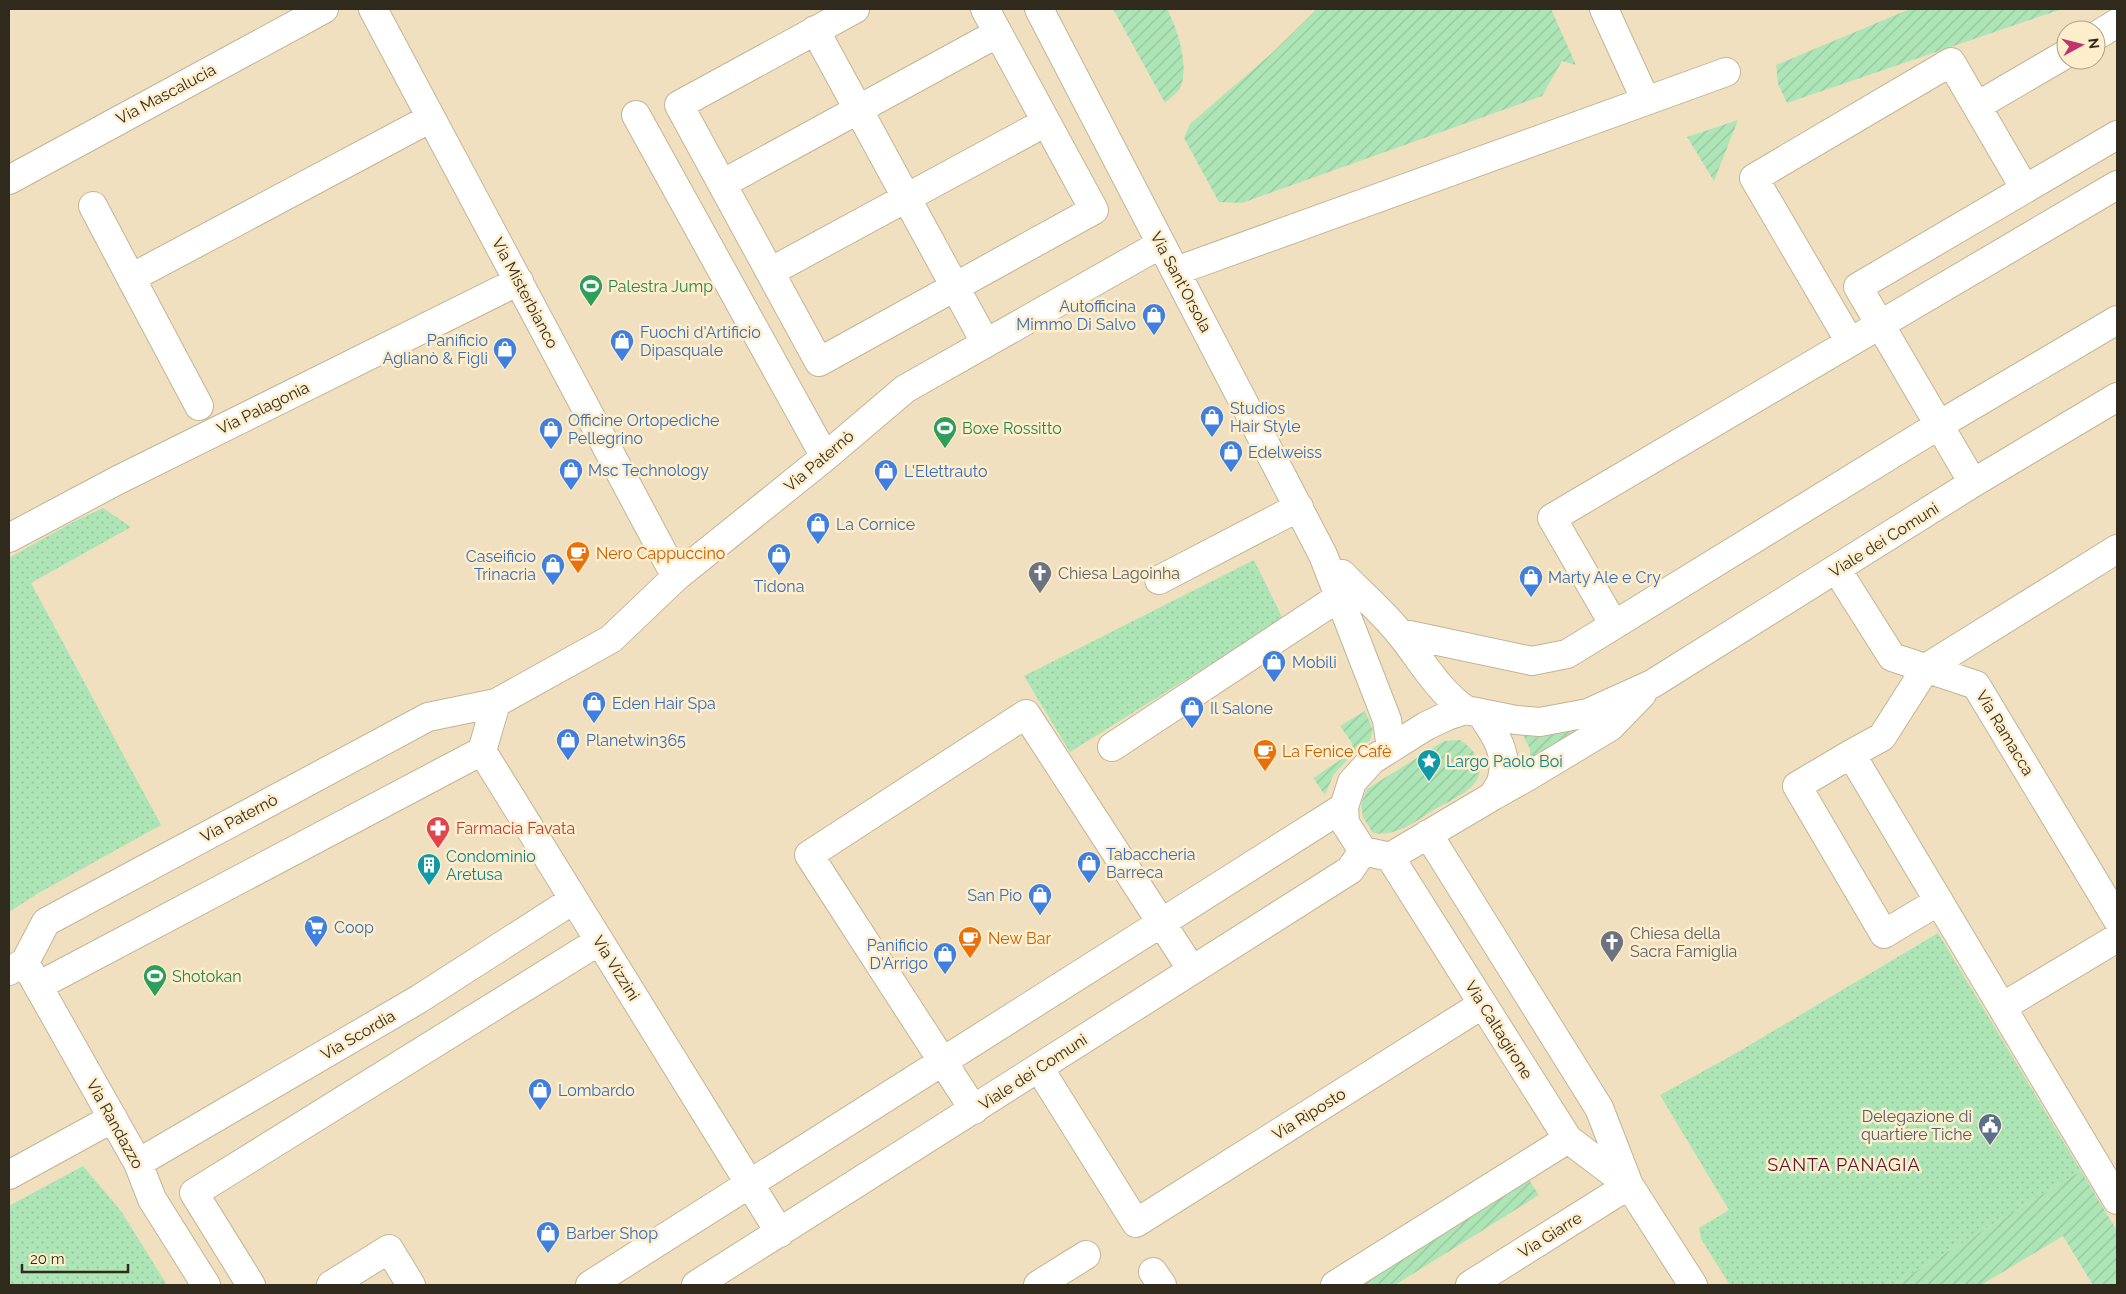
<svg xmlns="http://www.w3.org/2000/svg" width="2126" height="1294" font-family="Raleway,sans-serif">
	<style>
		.grass { fill: url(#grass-dots) }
		.garden { fill: url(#garden-furrows) }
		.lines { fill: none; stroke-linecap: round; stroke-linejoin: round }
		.minor-casing { stroke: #c4b494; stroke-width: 30 }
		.minor { stroke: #fff; stroke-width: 28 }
		.labels { text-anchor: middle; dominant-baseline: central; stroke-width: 5; stroke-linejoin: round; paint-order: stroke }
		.street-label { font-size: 16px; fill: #302a1d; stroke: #feeecc }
		.leisure-label { font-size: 16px; fill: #27864d; stroke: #feeecc; text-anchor: start }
		.shop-label { font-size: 16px; fill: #366cbe; stroke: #feeecc; text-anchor: start }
		.food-label { font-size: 16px; fill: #c56008; stroke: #feeecc; text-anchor: start }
		.worship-label { font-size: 16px; fill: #5b616d; stroke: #feeecc; text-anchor: start }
		.culture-label { font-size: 16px; fill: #0d838f; stroke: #feeecc; text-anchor: start }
		.health-label { font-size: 16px; fill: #be3a42; stroke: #feeecc; text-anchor: start }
		.service-label { font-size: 16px; fill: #4e5e75; stroke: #feeecc; text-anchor: end }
		.neighbourhood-label { font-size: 18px; letter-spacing: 1px; fill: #5a1732; stroke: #feeecc }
	</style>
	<defs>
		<pattern id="grass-dots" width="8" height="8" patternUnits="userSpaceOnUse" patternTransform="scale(1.25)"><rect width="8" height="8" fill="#ade5b6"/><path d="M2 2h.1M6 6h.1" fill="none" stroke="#95c59c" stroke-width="1.8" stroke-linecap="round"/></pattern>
		<pattern id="garden-furrows" width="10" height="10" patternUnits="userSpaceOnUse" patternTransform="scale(1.25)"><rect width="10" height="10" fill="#ade5b6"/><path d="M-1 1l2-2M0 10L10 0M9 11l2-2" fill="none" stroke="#95c59c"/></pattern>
	</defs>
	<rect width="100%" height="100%" fill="#f1e0bf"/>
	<!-- grass -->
	<path class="grass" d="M 103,508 L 131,527 L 31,583 L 161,825 L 37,894 L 9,912 L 9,558 L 73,522 Z
		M 1254,560 L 1283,619 L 1070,752 L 1024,676 Z
		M 1938,933 L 2081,1171 L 1893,1285 L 1730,1285 L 1701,1239 L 1699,1228 L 1729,1210 L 1660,1095 L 1733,1055 Z
		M 83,1166 L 121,1211 L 167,1285 L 9,1285 L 9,1206 Z"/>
	<!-- garden -->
	<path class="garden" d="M 1113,9 L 1167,9 C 1177,28 1189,64 1181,86 C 1179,92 1169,99 1165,103 Z
		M 1317,9 L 1551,9 L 1576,65 L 1562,61 L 1542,96 L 1242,203 L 1219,202 L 1184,138 L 1190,124 L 1271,54 Z
		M 1910,9 L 2062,9 L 1787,103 L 1778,84 L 1776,65 Z
		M 1738,120 L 1714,181 L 1687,137 Z
		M 1365,711 L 1373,730 L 1370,740 L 1349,758 L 1334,774 L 1325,795 L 1313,778 L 1343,758 L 1353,749 L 1352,743 L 1340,726 Z
		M 1576,728 L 1579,732 L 1530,761 L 1530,749 L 1522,733 L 1542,737 Z
		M 1460,740 C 1477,750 1489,772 1470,788 C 1461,796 1448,802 1437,808 C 1417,820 1398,837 1373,833 L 1363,817 L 1361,804 L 1367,789 L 1444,741 Z
		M 2081,1171 L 2117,1231 L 2117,1285 L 2093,1285 L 2063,1236 L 1981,1285 L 1893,1285 Z
		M 1527,1177 L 1539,1195 L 1395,1285 L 1355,1285 Z"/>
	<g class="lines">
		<!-- minor casing -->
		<g class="minor-casing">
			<path id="minor" d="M 373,9 L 676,577
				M 855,9 L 679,105 L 819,362 L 1094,210 L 985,9
				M 1039,9 L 1323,555 L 1387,720 L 1391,748
				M 1604,9 L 1646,101
				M 815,30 L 985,342
				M 2096,36 L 2117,23
				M 1977,106 L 2066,54
				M 636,115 L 825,457
				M 2117,135 L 1858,287 L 1939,425 L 2117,320
				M 9,180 L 324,9
				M 722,184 L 998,33
				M 93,206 L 131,278 L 431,118
				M 1176,271 L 1726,72
				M 770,272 L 1046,122
				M 131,278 L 199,406
				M 1850,342 L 1754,178 L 1951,62 L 2025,189
				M 9,538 L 116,481 L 519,281
				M 2117,549 L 1926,668 L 1882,737 L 1851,754 L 2117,1200
				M 1837,570 L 1892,657 L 1976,685 L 2117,919
				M 1342,574 C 1361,594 1384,613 1401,635 C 1422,661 1438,691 1466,710
				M 1159,580 L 1299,507
				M 1614,625 L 1552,518 L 2117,185
				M 1400,633 L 1532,661 L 1567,654 L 1939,425 L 1973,483
				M 1481,714 C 1494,733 1509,753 1502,778 C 1501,784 1496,790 1493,796 L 1390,857 L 1363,851 L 1345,823 L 1344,807 L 1352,782 L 1372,760 L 1426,726 L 1447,716 L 1466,710 L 1516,720 L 1540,722 L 1588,713 L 1652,684 L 1973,483 L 2117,397
				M 1112,747 L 1353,588
				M 482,751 L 780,1233
				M 1851,754 L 1797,786 L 1884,934 L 1939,901
				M 1493,796 L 1527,777 L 1610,727 L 1642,694
				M 1428,834 L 1599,1108 L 1629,1185 L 1693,1285
				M 1390,857 L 1568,1139 L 1629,1185
				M 29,970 L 138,1163 L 152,1199 L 206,1285
				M 9,971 L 25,962 L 46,922 L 428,717 L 496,703 L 611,639 L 676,577 L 825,457 L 905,389 L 1161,244
				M 38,986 L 482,751 L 496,703
				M 2002,1007 L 2117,938
				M 1039,1068 L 1136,1223 L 1483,1004
				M 974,1110 L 809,855 L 1026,714 L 1192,970
				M 138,1163 L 419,999 L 573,900
				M 9,1175 L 113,1118
				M 1153,1272 L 1162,1285
				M 251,1285 L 194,1193 L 599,941
				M 331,1285 L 389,1249 L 411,1285
				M 590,1285 L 1344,807
				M 696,1285 L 1350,870 L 1363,851
				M 1038,1285 L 1086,1255
				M 1335,1285 L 1568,1139
				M 1470,1285 L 1629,1185"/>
		</g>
		<!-- minor -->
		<use href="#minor" class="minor"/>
	</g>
	<!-- icons -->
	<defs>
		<g id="stadium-pin" transform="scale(1.25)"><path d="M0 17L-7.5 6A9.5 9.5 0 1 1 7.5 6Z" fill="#2e9e5b" stroke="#feeecc"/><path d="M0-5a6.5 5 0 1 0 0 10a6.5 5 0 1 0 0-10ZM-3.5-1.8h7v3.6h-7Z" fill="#fff"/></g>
		<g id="shop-pin" transform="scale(1.25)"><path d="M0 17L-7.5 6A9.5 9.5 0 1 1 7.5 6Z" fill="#3f7fe0" stroke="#feeecc"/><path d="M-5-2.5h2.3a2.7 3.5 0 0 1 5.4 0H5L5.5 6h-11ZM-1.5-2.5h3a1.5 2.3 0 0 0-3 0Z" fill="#fff"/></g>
		<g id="cafe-pin" transform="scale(1.25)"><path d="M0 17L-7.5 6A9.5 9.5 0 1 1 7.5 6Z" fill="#e8710a" stroke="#feeecc"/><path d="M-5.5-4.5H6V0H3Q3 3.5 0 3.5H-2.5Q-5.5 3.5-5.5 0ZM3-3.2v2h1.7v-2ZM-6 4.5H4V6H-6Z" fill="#fff"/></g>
		<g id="church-pin" transform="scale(1.25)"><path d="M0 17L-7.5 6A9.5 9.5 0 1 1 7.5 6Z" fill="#6b7280" stroke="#feeecc"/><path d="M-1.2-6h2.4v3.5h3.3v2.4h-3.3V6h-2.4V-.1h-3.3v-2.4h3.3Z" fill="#fff"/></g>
		<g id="sight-pin" transform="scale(1.25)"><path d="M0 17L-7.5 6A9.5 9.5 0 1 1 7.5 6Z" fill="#0f9aa8" stroke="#feeecc"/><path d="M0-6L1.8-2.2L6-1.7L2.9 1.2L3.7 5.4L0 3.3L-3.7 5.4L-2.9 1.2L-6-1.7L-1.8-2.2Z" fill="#fff"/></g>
		<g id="pharmacy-pin" transform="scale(1.25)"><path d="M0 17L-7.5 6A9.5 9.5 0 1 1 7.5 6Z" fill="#e0444e" stroke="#feeecc"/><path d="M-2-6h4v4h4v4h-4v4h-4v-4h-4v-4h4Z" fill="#fff"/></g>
		<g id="building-pin" transform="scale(1.25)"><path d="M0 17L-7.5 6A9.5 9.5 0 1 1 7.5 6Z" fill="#0f9aa8" stroke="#feeecc"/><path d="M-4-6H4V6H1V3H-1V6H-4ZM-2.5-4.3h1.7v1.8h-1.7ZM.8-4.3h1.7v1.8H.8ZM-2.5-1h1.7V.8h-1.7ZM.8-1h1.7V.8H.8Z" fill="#fff"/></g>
		<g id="supermarket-pin" transform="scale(1.25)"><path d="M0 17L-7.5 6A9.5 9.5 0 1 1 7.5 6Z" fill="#3f7fe0" stroke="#feeecc"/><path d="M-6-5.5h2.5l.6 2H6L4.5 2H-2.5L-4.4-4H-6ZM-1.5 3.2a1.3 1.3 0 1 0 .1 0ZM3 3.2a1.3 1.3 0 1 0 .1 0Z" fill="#fff"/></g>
		<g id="civic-pin" transform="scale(1.25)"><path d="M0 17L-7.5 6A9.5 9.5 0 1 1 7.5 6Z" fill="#5c6f8a" stroke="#feeecc"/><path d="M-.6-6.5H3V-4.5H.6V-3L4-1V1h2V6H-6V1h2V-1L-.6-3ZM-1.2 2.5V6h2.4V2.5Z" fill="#fff"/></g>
	</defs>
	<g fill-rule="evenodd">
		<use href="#stadium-pin" x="591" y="286"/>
		<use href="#shop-pin" x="1154" y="315"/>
		<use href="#shop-pin" x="622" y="341"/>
		<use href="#shop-pin" x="505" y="349"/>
		<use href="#shop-pin" x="1212" y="417"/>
		<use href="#stadium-pin" x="945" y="428"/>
		<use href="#shop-pin" x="551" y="429"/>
		<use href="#shop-pin" x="1231" y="452"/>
		<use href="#shop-pin" x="571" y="470"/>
		<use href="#shop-pin" x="886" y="471"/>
		<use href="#shop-pin" x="818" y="524"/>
		<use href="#cafe-pin" x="578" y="553"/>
		<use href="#shop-pin" x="779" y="555"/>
		<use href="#shop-pin" x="553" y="565"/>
		<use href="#church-pin" x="1040" y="573"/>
		<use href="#shop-pin" x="1531" y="577"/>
		<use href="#shop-pin" x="1274" y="662"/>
		<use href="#shop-pin" x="594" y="703"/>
		<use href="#shop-pin" x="1192" y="708"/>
		<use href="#shop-pin" x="568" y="740"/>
		<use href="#cafe-pin" x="1265" y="751"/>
		<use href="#sight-pin" x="1429" y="761"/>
		<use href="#pharmacy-pin" x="438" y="828"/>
		<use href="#shop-pin" x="1089" y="863"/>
		<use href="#building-pin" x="429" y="865"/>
		<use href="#shop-pin" x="1040" y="895"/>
		<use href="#supermarket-pin" x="316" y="927"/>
		<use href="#cafe-pin" x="970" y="938"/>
		<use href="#church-pin" x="1612" y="942"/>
		<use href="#shop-pin" x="945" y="954"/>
		<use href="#stadium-pin" x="155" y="976"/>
		<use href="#shop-pin" x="540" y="1090"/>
		<use href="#civic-pin" x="1990" y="1125"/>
		<use href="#shop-pin" x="548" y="1233"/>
	</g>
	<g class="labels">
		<!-- street labels -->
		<g class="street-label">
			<text transform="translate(166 94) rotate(-28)">Via Mascalucia</text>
			<text transform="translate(1181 282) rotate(62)">Via Sant'Orsola</text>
			<text transform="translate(525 293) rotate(62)">Via Misterbianco</text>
			<text transform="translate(263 408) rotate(-26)">Via Palagonia</text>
			<text transform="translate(819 461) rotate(-40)">Via Paternò</text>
			<text transform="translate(1884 540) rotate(-32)">Viale dei Comuni</text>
			<text transform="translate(2005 733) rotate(59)">Via Ramacca</text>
			<text transform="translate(239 818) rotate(-28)">Via Paternò</text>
			<text transform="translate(616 968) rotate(58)">Via Vizzini</text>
			<text transform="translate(1499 1030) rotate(58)">Via Caltagirone</text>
			<text transform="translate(358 1035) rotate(-30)">Via Scordia</text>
			<text transform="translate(1033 1072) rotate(-33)">Viale dei Comuni</text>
			<text transform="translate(1309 1114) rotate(-32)">Via Riposto</text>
			<text transform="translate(115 1124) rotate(61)">Via Randazzo</text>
			<text transform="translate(1550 1235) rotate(-32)">Via Giarre</text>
		</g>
		<!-- leisure labels -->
		<g class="leisure-label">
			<text x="608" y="286">Palestra Jump</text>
			<text x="962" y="428">Boxe Rossitto</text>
			<text x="172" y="976">Shotokan</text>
		</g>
		<!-- shop labels -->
		<g class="shop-label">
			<text x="1136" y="306" text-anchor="end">Autofficina<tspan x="1136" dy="18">Mimmo Di Salvo</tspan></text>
			<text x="640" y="332">Fuochi d'Artificio<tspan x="640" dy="18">Dipasquale</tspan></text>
			<text x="488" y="340" text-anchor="end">Panificio<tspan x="488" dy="18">Aglianò &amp; Figli</tspan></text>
			<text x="1230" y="408">Studios<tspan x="1230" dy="18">Hair Style</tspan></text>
			<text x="568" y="420">Officine Ortopediche<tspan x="568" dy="18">Pellegrino</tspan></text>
			<text x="1248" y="452">Edelweiss</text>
			<text x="588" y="470">Msc Technology</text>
			<text x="904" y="471">L'Elettrauto</text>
			<text x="836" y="524">La Cornice</text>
			<text x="536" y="556" text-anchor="end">Caseificio<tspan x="536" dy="18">Trinacria</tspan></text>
			<text x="1548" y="577">Marty Ale e Cry</text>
			<text x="779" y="586" text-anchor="middle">Tidona</text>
			<text x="1292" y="662">Mobili</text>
			<text x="612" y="703">Eden Hair Spa</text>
			<text x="1210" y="708">Il Salone</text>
			<text x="586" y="740">Planetwin365</text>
			<text x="1106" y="854">Tabaccheria<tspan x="1106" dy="18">Barreca</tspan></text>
			<text x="1022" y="895" text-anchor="end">San Pio</text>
			<text x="334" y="927">Coop</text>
			<text x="928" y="945" text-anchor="end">Panificio<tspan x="928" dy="18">D'Arrigo</tspan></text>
			<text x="558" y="1090">Lombardo</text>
			<text x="566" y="1233">Barber Shop</text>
		</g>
		<!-- food labels -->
		<g class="food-label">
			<text x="596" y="553">Nero Cappuccino</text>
			<text x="1282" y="751">La Fenice Cafè</text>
			<text x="988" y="938">New Bar</text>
		</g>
		<!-- worship labels -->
		<g class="worship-label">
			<text x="1058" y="573">Chiesa Lagoinha</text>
			<text x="1630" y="933">Chiesa della<tspan x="1630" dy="18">Sacra Famiglia</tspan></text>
		</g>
		<!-- culture labels -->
		<g class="culture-label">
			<text x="1446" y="761">Largo Paolo Boi</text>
			<text x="446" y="856">Condominio<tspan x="446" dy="18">Aretusa</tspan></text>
		</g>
		<!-- health labels -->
		<g class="health-label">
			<text x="456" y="828">Farmacia Favata</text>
		</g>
		<!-- service labels -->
		<g class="service-label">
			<text x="1972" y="1116">Delegazione di<tspan x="1972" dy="18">quartiere Tiche</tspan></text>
		</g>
		<!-- neighbourhood labels -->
		<g class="neighbourhood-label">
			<text x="1844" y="1164">SANTA PANAGIA</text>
		</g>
	</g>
	<!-- border -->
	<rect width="2126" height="1294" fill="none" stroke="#302a1d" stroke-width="20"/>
	<!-- north arrow -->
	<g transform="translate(2081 45) rotate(83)"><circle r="24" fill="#feeecc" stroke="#aca086"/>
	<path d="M0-4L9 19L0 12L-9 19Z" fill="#c0356e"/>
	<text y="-8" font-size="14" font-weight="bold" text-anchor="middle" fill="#302a1d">N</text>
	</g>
	<!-- scale -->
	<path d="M22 1264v8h106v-8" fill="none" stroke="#302a1d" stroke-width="2.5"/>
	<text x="30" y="1264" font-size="15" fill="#302a1d" stroke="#feeecc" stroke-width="4" paint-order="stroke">20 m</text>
</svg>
